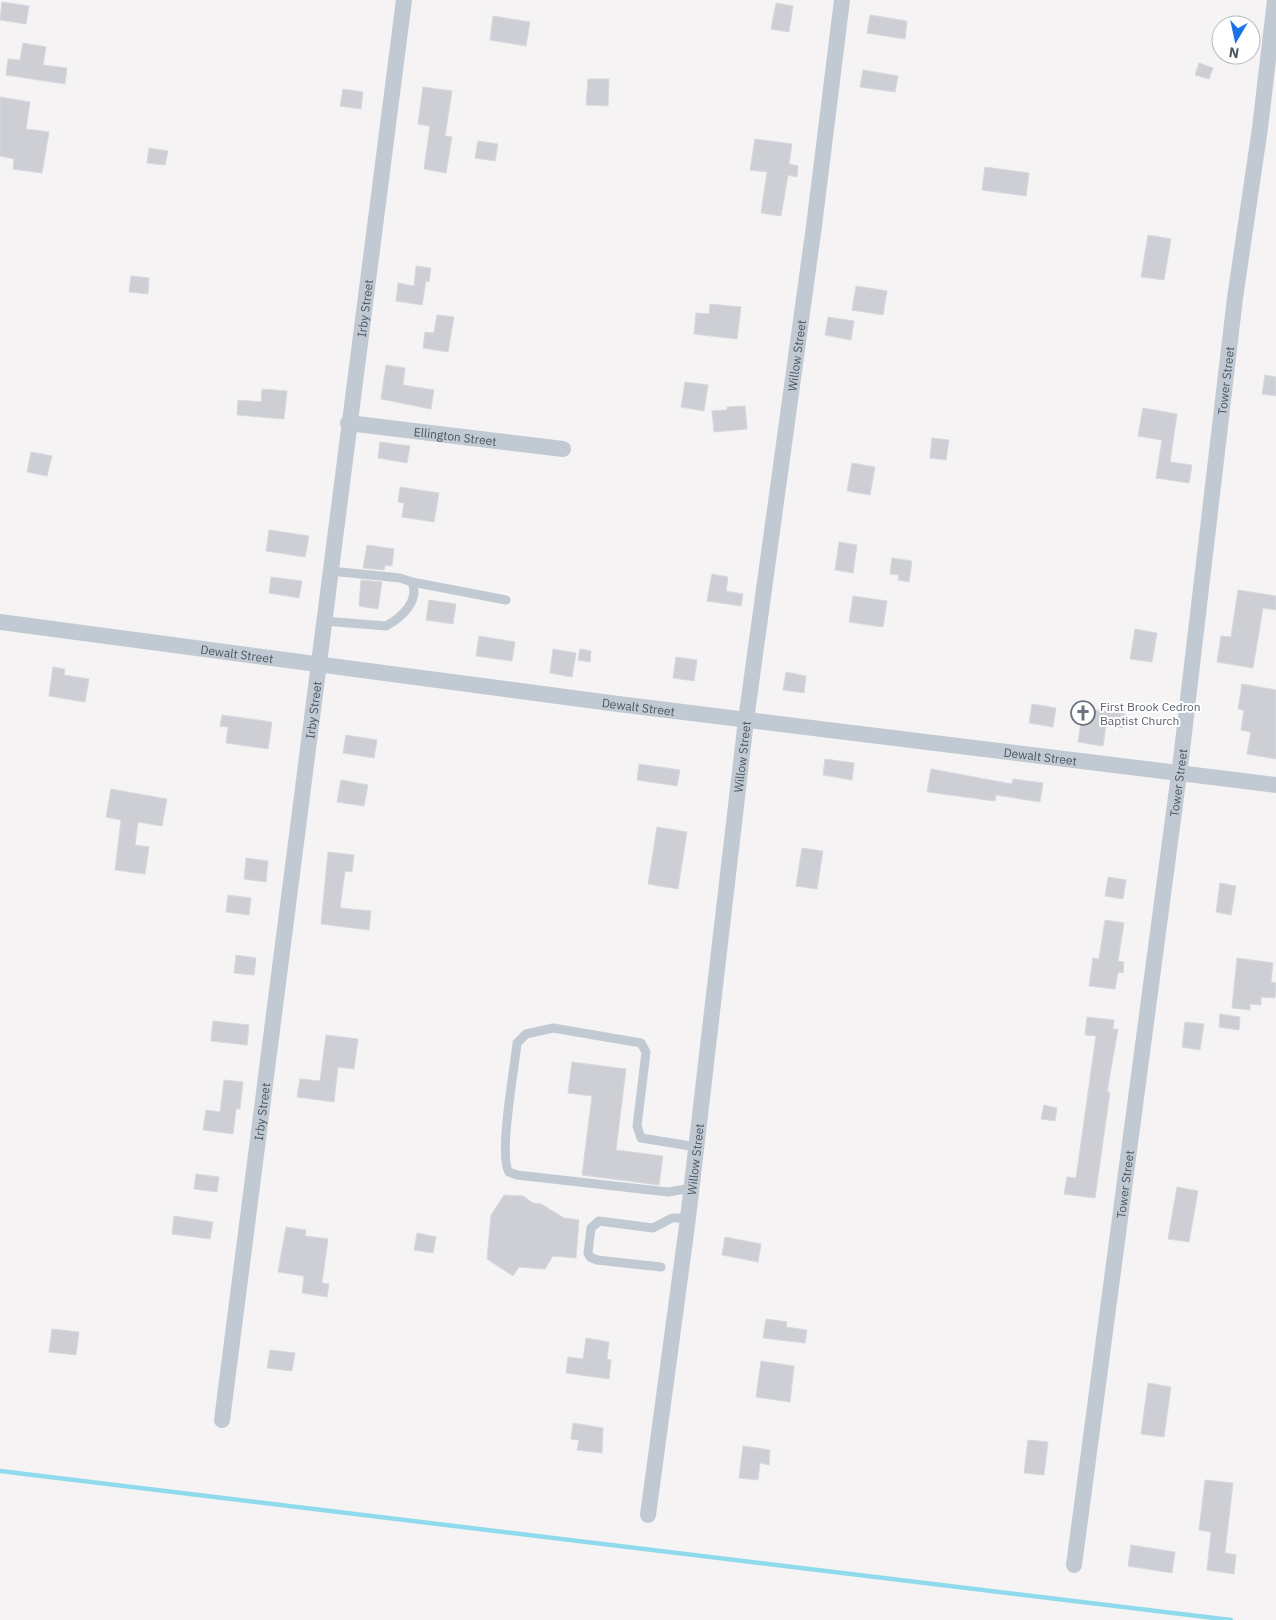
<svg xmlns="http://www.w3.org/2000/svg" width="1276" height="1620" font-family="'IBM Plex Sans',sans-serif">
	<style>
		.lines { fill: none; stroke-linecap: round; stroke-linejoin: round }
		.stream { stroke: #90daee; stroke-width: 4.5 }
		.building { fill: #cdcfd5; stroke: #d7d9de }
		.lane { stroke: #c1cad2; stroke-width: 9 }
		.street { stroke: #c1cad2; stroke-width: 16 }
		.labels { text-anchor: middle; dominant-baseline: central; stroke-width: 4; stroke-linejoin: round; paint-order: stroke }
		.street-label { font-size: 12px; fill: #4a5661; stroke: #fff }
		.worship-label { font-size: 12px; fill: #5b616d; stroke: #fff; text-anchor: start }
	</style>
	<rect width="100%" height="100%" fill="#f5f3f3"/>
	<g class="lines">
		<!-- stream -->
		<path class="stream" d="M 0,1471 L 1231,1620"/>
	</g>
	<!-- building -->
	<path class="building" d="M 2,2 L 29,6 L 26,24 L 0,20 Z
		M 776,3 L 793,6 L 789,32 L 771,29 Z
		M 870,15 L 907,21 L 905,39 L 867,33 Z
		M 493,16 L 530,22 L 526,46 L 490,40 Z
		M 23,43 L 46,47 L 43,65 L 67,68 L 65,84 L 6,75 L 8,59 L 20,60 Z
		M 1199,63 L 1213,68 L 1209,79 L 1195,75 Z
		M 863,70 L 898,76 L 895,92 L 860,87 Z
		M 588,79 L 609,79 L 608,106 L 586,105 Z
		M 423,87 L 452,91 L 445,136 L 452,137 L 446,173 L 424,169 L 430,126 L 418,124 Z
		M 343,89 L 363,92 L 361,109 L 340,106 Z
		M 0,97 L 30,102 L 26,129 L 49,132 L 42,173 L 13,169 L 14,159 L 0,156 Z
		M 755,139 L 792,144 L 789,164 L 798,166 L 797,177 L 788,175 L 781,216 L 761,213 L 767,172 L 750,170 Z
		M 478,141 L 498,144 L 495,161 L 475,158 Z
		M 149,148 L 168,151 L 165,165 L 147,163 Z
		M 985,167 L 1029,173 L 1026,196 L 982,190 Z
		M 1148,235 L 1171,239 L 1164,280 L 1141,277 Z
		M 416,266 L 431,268 L 429,282 L 426,281 L 422,305 L 396,301 L 398,283 L 414,286 Z
		M 131,276 L 149,278 L 148,294 L 129,292 Z
		M 856,286 L 887,291 L 883,315 L 852,310 Z
		M 710,304 L 741,307 L 737,339 L 694,334 L 696,313 L 709,314 Z
		M 437,315 L 454,317 L 448,352 L 423,348 L 425,332 L 434,333 Z
		M 828,317 L 854,321 L 851,340 L 825,335 Z
		M 386,365 L 405,368 L 403,385 L 434,390 L 431,409 L 381,399 Z
		M 1265,375 L 1276,377 L 1276,396 L 1262,394 Z
		M 685,382 L 708,385 L 704,411 L 681,407 Z
		M 262,389 L 287,391 L 284,419 L 237,415 L 238,400 L 261,402 Z
		M 745,406 L 747,429 L 714,432 L 712,411 L 727,410 L 727,407 Z
		M 1143,408 L 1177,414 L 1170,462 L 1192,465 L 1189,483 L 1156,478 L 1162,440 L 1138,436 Z
		M 932,438 L 949,440 L 946,460 L 930,458 Z
		M 380,442 L 410,446 L 407,463 L 378,458 Z
		M 31,452 L 52,456 L 47,476 L 27,472 Z
		M 852,463 L 875,467 L 870,495 L 847,491 Z
		M 400,487 L 439,493 L 434,522 L 402,517 L 404,503 L 398,502 Z
		M 269,530 L 309,536 L 305,557 L 266,551 Z
		M 839,542 L 857,545 L 853,573 L 835,570 Z
		M 367,545 L 394,549 L 392,566 L 385,565 L 384,570 L 363,568 Z
		M 892,558 L 912,561 L 909,582 L 898,580 L 899,575 L 890,574 Z
		M 712,574 L 728,577 L 726,591 L 743,594 L 741,606 L 707,601 Z
		M 271,577 L 302,581 L 299,598 L 269,593 Z
		M 361,580 L 382,582 L 378,609 L 359,606 Z
		M 1238,590 L 1276,596 L 1276,610 L 1263,608 L 1253,668 L 1217,662 L 1221,636 L 1231,637 Z
		M 853,596 L 887,601 L 883,627 L 849,622 Z
		M 429,600 L 456,604 L 453,624 L 426,620 Z
		M 1135,629 L 1157,633 L 1152,662 L 1130,659 Z
		M 479,636 L 515,642 L 512,661 L 476,656 Z
		M 553,649 L 576,653 L 572,677 L 550,673 Z
		M 580,649 L 591,651 L 590,662 L 578,660 Z
		M 676,657 L 697,660 L 694,681 L 673,678 Z
		M 53,667 L 65,669 L 64,675 L 89,679 L 85,702 L 49,696 Z
		M 786,672 L 806,676 L 804,693 L 783,690 Z
		M 1242,684 L 1276,690 L 1276,759 L 1247,754 L 1251,732 L 1241,730 L 1244,710 L 1238,709 Z
		M 1032,704 L 1056,708 L 1053,727 L 1029,723 Z
		M 1083,708 L 1125,714 L 1123,728 L 1106,725 L 1103,746 L 1078,742 Z
		M 222,715 L 272,722 L 268,749 L 226,743 L 228,727 L 220,726 Z
		M 346,735 L 377,740 L 374,758 L 343,753 Z
		M 825,759 L 854,763 L 852,780 L 823,775 Z
		M 639,764 L 680,770 L 677,786 L 637,780 Z
		M 931,769 L 1012,784 L 1013,779 L 1043,783 L 1040,802 L 996,795 L 995,801 L 927,792 Z
		M 341,780 L 368,785 L 364,806 L 337,802 Z
		M 111,789 L 167,799 L 162,826 L 138,822 L 135,845 L 149,847 L 145,874 L 115,870 L 121,820 L 106,817 Z
		M 657,827 L 687,832 L 678,889 L 648,884 Z
		M 802,848 L 823,851 L 817,889 L 796,886 Z
		M 328,852 L 354,855 L 352,872 L 345,871 L 340,908 L 371,911 L 369,930 L 321,924 Z
		M 246,858 L 268,861 L 266,882 L 244,879 Z
		M 1108,877 L 1126,880 L 1123,899 L 1105,896 Z
		M 1220,883 L 1236,886 L 1231,915 L 1216,912 Z
		M 228,895 L 251,898 L 249,915 L 226,912 Z
		M 1105,920 L 1124,923 L 1118,961 L 1124,962 L 1123,973 L 1118,972 L 1115,989 L 1089,986 L 1093,958 L 1099,959 Z
		M 236,955 L 256,958 L 254,975 L 234,973 Z
		M 1237,958 L 1273,963 L 1271,982 L 1276,983 L 1275,998 L 1261,997 L 1261,1005 L 1250,1004 L 1250,1010 L 1232,1008 Z
		M 1220,1014 L 1240,1017 L 1239,1030 L 1219,1027 Z
		M 1087,1017 L 1114,1020 L 1113,1029 L 1118,1029 L 1107,1092 L 1110,1092 L 1095,1198 L 1064,1194 L 1067,1177 L 1076,1178 L 1096,1036 L 1085,1035 Z
		M 213,1021 L 249,1025 L 247,1045 L 211,1041 Z
		M 1185,1022 L 1204,1024 L 1200,1050 L 1182,1047 Z
		M 326,1035 L 358,1039 L 354,1069 L 338,1067 L 334,1102 L 297,1097 L 300,1079 L 320,1081 Z
		M 572,1062 L 626,1069 L 616,1150 L 663,1156 L 659,1185 L 582,1175 L 592,1096 L 568,1093 Z
		M 224,1080 L 243,1082 L 240,1109 L 236,1109 L 233,1134 L 203,1130 L 206,1110 L 220,1112 Z
		M 1044,1105 L 1057,1108 L 1055,1121 L 1041,1119 Z
		M 196,1174 L 219,1177 L 217,1192 L 194,1189 Z
		M 1177,1187 L 1198,1191 L 1189,1242 L 1168,1239 Z
		M 504,1195 L 523,1196 L 533,1203 L 541,1204 L 564,1218 L 579,1220 L 576,1258 L 553,1256 L 545,1269 L 519,1267 L 513,1276 L 487,1259 L 491,1215 Z
		M 174,1216 L 213,1222 L 210,1239 L 172,1234 Z
		M 286,1227 L 306,1230 L 305,1236 L 328,1239 L 322,1283 L 329,1284 L 327,1297 L 302,1293 L 304,1276 L 278,1272 Z
		M 417,1233 L 436,1237 L 433,1253 L 414,1250 Z
		M 725,1237 L 761,1244 L 758,1262 L 722,1255 Z
		M 766,1319 L 787,1322 L 786,1327 L 807,1330 L 805,1343 L 763,1338 Z
		M 52,1329 L 79,1332 L 76,1355 L 49,1352 Z
		M 586,1338 L 609,1342 L 607,1359 L 611,1360 L 609,1379 L 566,1373 L 568,1357 L 583,1359 Z
		M 270,1350 L 295,1353 L 292,1371 L 267,1368 Z
		M 761,1361 L 794,1366 L 790,1402 L 756,1397 Z
		M 1148,1383 L 1171,1387 L 1164,1437 L 1141,1434 Z
		M 573,1423 L 603,1428 L 602,1453 L 577,1450 L 579,1440 L 571,1439 Z
		M 1028,1440 L 1048,1442 L 1044,1475 L 1024,1473 Z
		M 743,1446 L 770,1450 L 769,1465 L 760,1463 L 758,1480 L 739,1478 Z
		M 1205,1480 L 1233,1483 L 1225,1553 L 1236,1555 L 1234,1574 L 1207,1570 L 1211,1532 L 1199,1530 Z
		M 1131,1545 L 1175,1552 L 1172,1573 L 1128,1566 Z"/>
	<g class="lines">
		<!-- lane -->
		<path class="lane" d="M 412,582 L 506,600
			M 324,621 L 386,626 C 401,618 420,601 412,582 L 400,578 L 330,571
			M 692,1188 L 668,1192 L 517,1175 L 509,1172 C 498,1157 515,1066 517,1043 L 526,1034 L 553,1028 L 641,1043 L 646,1052 L 637,1126 L 641,1138 L 697,1147
			M 661,1267 L 597,1260 L 590,1257 L 588,1253 L 591,1228 L 599,1221 L 653,1228 L 672,1218 L 688,1218"/>
		<!-- street -->
		<g class="street">
			<path id="s1" d="M 348,423 L 563,449"/>
			<path id="s2" d="M 0,622 L 618,704 L 1276,785"/>
			<path id="s3" d="M 222,1420 L 404,0"/>
			<path id="s4" d="M 648,1515 L 688,1218 L 746,720 L 814,226 L 842,0"/>
			<path id="s5" d="M 1074,1565 L 1181,759 L 1235,298 L 1260,128 L 1275,0"/>
		</g>
	</g>
	<!-- icons -->
	<defs>
		<g id="church-ring" transform="scale(1.25)"><circle r="9.5" fill="#fff" stroke="#6b7280" stroke-width="1.5"/><path d="M-1.2-6h2.4v3.5h3.3v2.4h-3.3V6h-2.4V-.1h-3.3v-2.4h3.3Z" fill="#6b7280"/></g>
	</defs>
	<g fill-rule="evenodd">
		<use href="#church-ring" x="1083" y="713"/>
	</g>
	<g class="labels">
		<!-- street labels -->
		<g class="street-label">
			<text stroke="none"><textPath href="#s3" startOffset="1121">Irby Street</textPath></text>
			<text stroke="none"><textPath href="#s4" startOffset="1169">Willow Street</textPath></text>
			<text stroke="none"><textPath href="#s5" startOffset="1194">Tower Street</textPath></text>
			<text stroke="none"><textPath href="#s1" startOffset="108">Ellington Street</textPath></text>
			<text stroke="none"><textPath href="#s2" startOffset="239">Dewalt Street</textPath></text>
			<text stroke="none"><textPath href="#s2" startOffset="644">Dewalt Street</textPath></text>
			<text stroke="none"><textPath href="#s3" startOffset="716">Irby Street</textPath></text>
			<text stroke="none"><textPath href="#s2" startOffset="1049">Dewalt Street</textPath></text>
			<text stroke="none"><textPath href="#s4" startOffset="764">Willow Street</textPath></text>
			<text stroke="none"><textPath href="#s5" startOffset="789">Tower Street</textPath></text>
			<text stroke="none"><textPath href="#s3" startOffset="311">Irby Street</textPath></text>
			<text stroke="none"><textPath href="#s4" startOffset="359">Willow Street</textPath></text>
			<text stroke="none"><textPath href="#s5" startOffset="384">Tower Street</textPath></text>
		</g>
		<!-- worship labels -->
		<g class="worship-label">
			<text x="1100" y="706">First Brook Cedron<tspan x="1100" dy="14">Baptist Church</tspan></text>
		</g>
	</g>
	<!-- north arrow -->
	<g transform="translate(1236 40) rotate(189)"><circle r="24" fill="#ffffff" stroke="#b7bbc0"/>
	<path d="M0-4L9 19L0 12L-9 19Z" fill="#1a73e8"/>
	<text y="-8" font-size="14" font-weight="bold" text-anchor="middle" fill="#4a5661">N</text>
	</g>
</svg>
